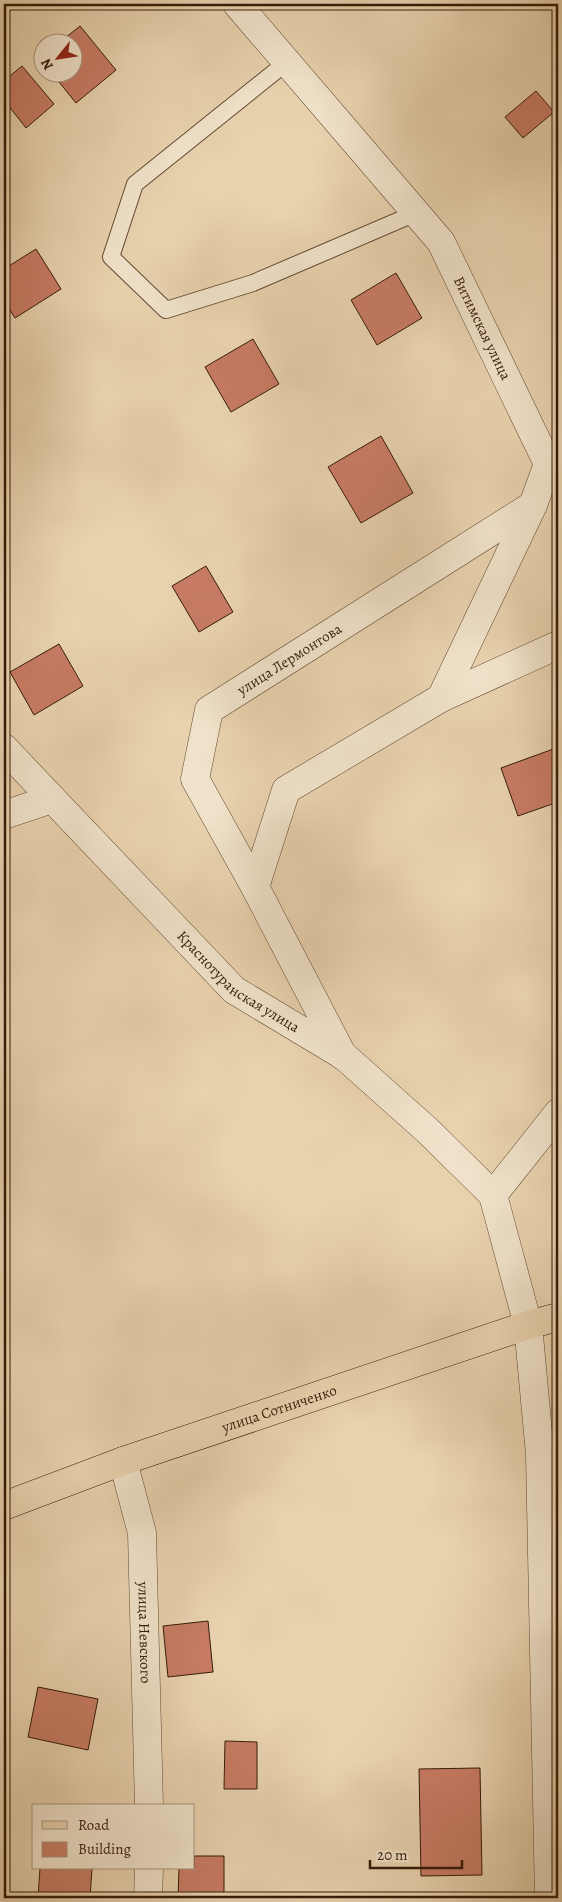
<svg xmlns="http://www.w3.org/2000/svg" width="562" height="1902" font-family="Alegreya,serif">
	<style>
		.building { fill: #c77b64; stroke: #341b08 }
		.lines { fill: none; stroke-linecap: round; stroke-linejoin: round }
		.service-casing { stroke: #614932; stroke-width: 18 }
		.minor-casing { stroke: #614932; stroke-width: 29 }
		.tertiary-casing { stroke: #614932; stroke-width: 29 }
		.primary-casing { stroke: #341b08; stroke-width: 29 }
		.service { stroke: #f0e2ca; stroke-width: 16 }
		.minor { stroke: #f0e2ca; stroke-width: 28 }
		.tertiary { stroke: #f0e2ca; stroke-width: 28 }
		.primary { stroke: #e8d2ae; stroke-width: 28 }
		.labels { text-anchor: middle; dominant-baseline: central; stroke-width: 4; stroke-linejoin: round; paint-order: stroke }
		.street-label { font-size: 15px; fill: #341b08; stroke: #f0e2ca }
	</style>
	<rect width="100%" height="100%" fill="#e8d2ae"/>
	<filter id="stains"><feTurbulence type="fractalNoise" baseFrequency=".004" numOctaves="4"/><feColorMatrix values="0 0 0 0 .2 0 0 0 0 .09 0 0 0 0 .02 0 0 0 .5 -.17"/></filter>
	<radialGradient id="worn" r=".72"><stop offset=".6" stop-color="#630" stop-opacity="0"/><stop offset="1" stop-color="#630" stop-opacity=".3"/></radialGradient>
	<!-- building -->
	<path class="building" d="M 80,26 L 116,70 L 76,103 L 51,72 L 72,72 L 72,42 L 60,42 Z
		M 22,66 L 54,104 L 26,128 L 4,100 L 4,81 Z
		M 536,91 L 554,112 L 523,138 L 505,117 Z
		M 36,249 L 61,289 L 15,318 L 4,301 L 4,269 Z
		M 396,273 L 422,318 L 377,345 L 351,300 Z
		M 253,339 L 279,384 L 231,412 L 205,367 Z
		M 381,436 L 413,493 L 361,523 L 328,467 Z
		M 206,566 L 233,612 L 199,632 L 172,586 Z
		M 59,644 L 83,686 L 34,715 L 10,672 Z
		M 556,748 L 558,753 L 558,802 L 518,816 L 501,768 Z
		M 208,1621 L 213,1672 L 168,1677 L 163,1626 Z
		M 38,1687 L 98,1699 L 88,1750 L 28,1737 Z
		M 225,1741 L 257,1742 L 257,1789 L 224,1789 Z
		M 480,1768 L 482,1875 L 421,1876 L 419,1769 Z
		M 194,1856 L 224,1856 L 224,1898 L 178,1898 L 179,1868 L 194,1868 Z
		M 40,1868 L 92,1868 L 90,1898 L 38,1898 Z"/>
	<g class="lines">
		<!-- service casing -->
		<g class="service-casing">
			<path id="service" d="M 287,62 L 135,184 L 111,257 L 166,310 L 253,283 L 416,213"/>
		</g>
		<!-- minor casing -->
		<g class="minor-casing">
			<g id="minor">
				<path id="s1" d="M 237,4 L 441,242 L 548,464 L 533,505 L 441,698"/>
				<path id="s2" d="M 4,748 L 234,990 L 344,1056 L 428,1131 L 493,1195"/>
				<path d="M 4,815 L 52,799"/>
				<path id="s3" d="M 255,887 L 195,779 L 209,710 L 533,505"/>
				<path d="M 343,1056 L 255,887 L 286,790 L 441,698 L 558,645"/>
				<path d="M 528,1325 L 493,1195 L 558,1113"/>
				<path id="s4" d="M 123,1461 L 142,1533 L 149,1806"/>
				<path d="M 148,1898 L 149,1868"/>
			</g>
		</g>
		<!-- tertiary casing -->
		<g class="tertiary-casing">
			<path id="tertiary" d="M 528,1325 L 540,1454 L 549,1898"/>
		</g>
		<!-- primary casing -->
		<g class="primary-casing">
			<g id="primary">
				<path id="s5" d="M 4,1506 L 123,1461 L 528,1325 L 558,1317"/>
			</g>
		</g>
		<!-- service -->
		<use href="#service" class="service"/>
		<!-- minor -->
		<use href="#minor" class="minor"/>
		<!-- tertiary -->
		<use href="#tertiary" class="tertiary"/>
		<!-- primary -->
		<use href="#primary" class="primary"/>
	</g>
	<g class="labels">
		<!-- street labels -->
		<g class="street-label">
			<text stroke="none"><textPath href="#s1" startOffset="409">Витимская улица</textPath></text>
			<text stroke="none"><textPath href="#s3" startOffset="289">улица Лермонтова</textPath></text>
			<text stroke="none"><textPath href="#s2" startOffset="332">Краснотуранская улица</textPath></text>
			<text stroke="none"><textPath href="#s5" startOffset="292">улица Сотниченко</textPath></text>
			<text stroke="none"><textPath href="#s4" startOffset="174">улица Невского</textPath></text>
		</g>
	</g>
	<!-- margin -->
	<rect width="562" height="1902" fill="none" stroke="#e8d2ae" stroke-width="20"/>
	<rect x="5" y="5" width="552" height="1892" fill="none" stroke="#341b08" stroke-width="2.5"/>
	<rect x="10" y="10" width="542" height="1882" fill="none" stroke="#341b08"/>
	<!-- legend -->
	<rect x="32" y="1804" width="162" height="65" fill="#f0e2ca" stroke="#a5927c"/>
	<rect x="42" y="1821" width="25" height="8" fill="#e8d2ae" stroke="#a5927c"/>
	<text x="78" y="1830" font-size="15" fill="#341b08">Road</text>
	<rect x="42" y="1842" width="25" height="15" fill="#c77b64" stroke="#a5927c"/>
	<text x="78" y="1854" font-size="15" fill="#341b08">Building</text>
	<!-- north arrow -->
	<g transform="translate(58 58) rotate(240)"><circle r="24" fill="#f0e2ca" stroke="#a5927c"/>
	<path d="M0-4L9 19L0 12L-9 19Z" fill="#8f2418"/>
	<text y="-8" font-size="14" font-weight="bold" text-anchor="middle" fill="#341b08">N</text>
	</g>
	<!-- scale -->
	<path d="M370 1860v8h92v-8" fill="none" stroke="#341b08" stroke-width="2.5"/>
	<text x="377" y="1860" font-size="15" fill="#341b08" stroke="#f0e2ca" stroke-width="4" paint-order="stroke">20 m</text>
	<rect width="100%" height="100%" filter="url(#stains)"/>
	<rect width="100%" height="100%" fill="url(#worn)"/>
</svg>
